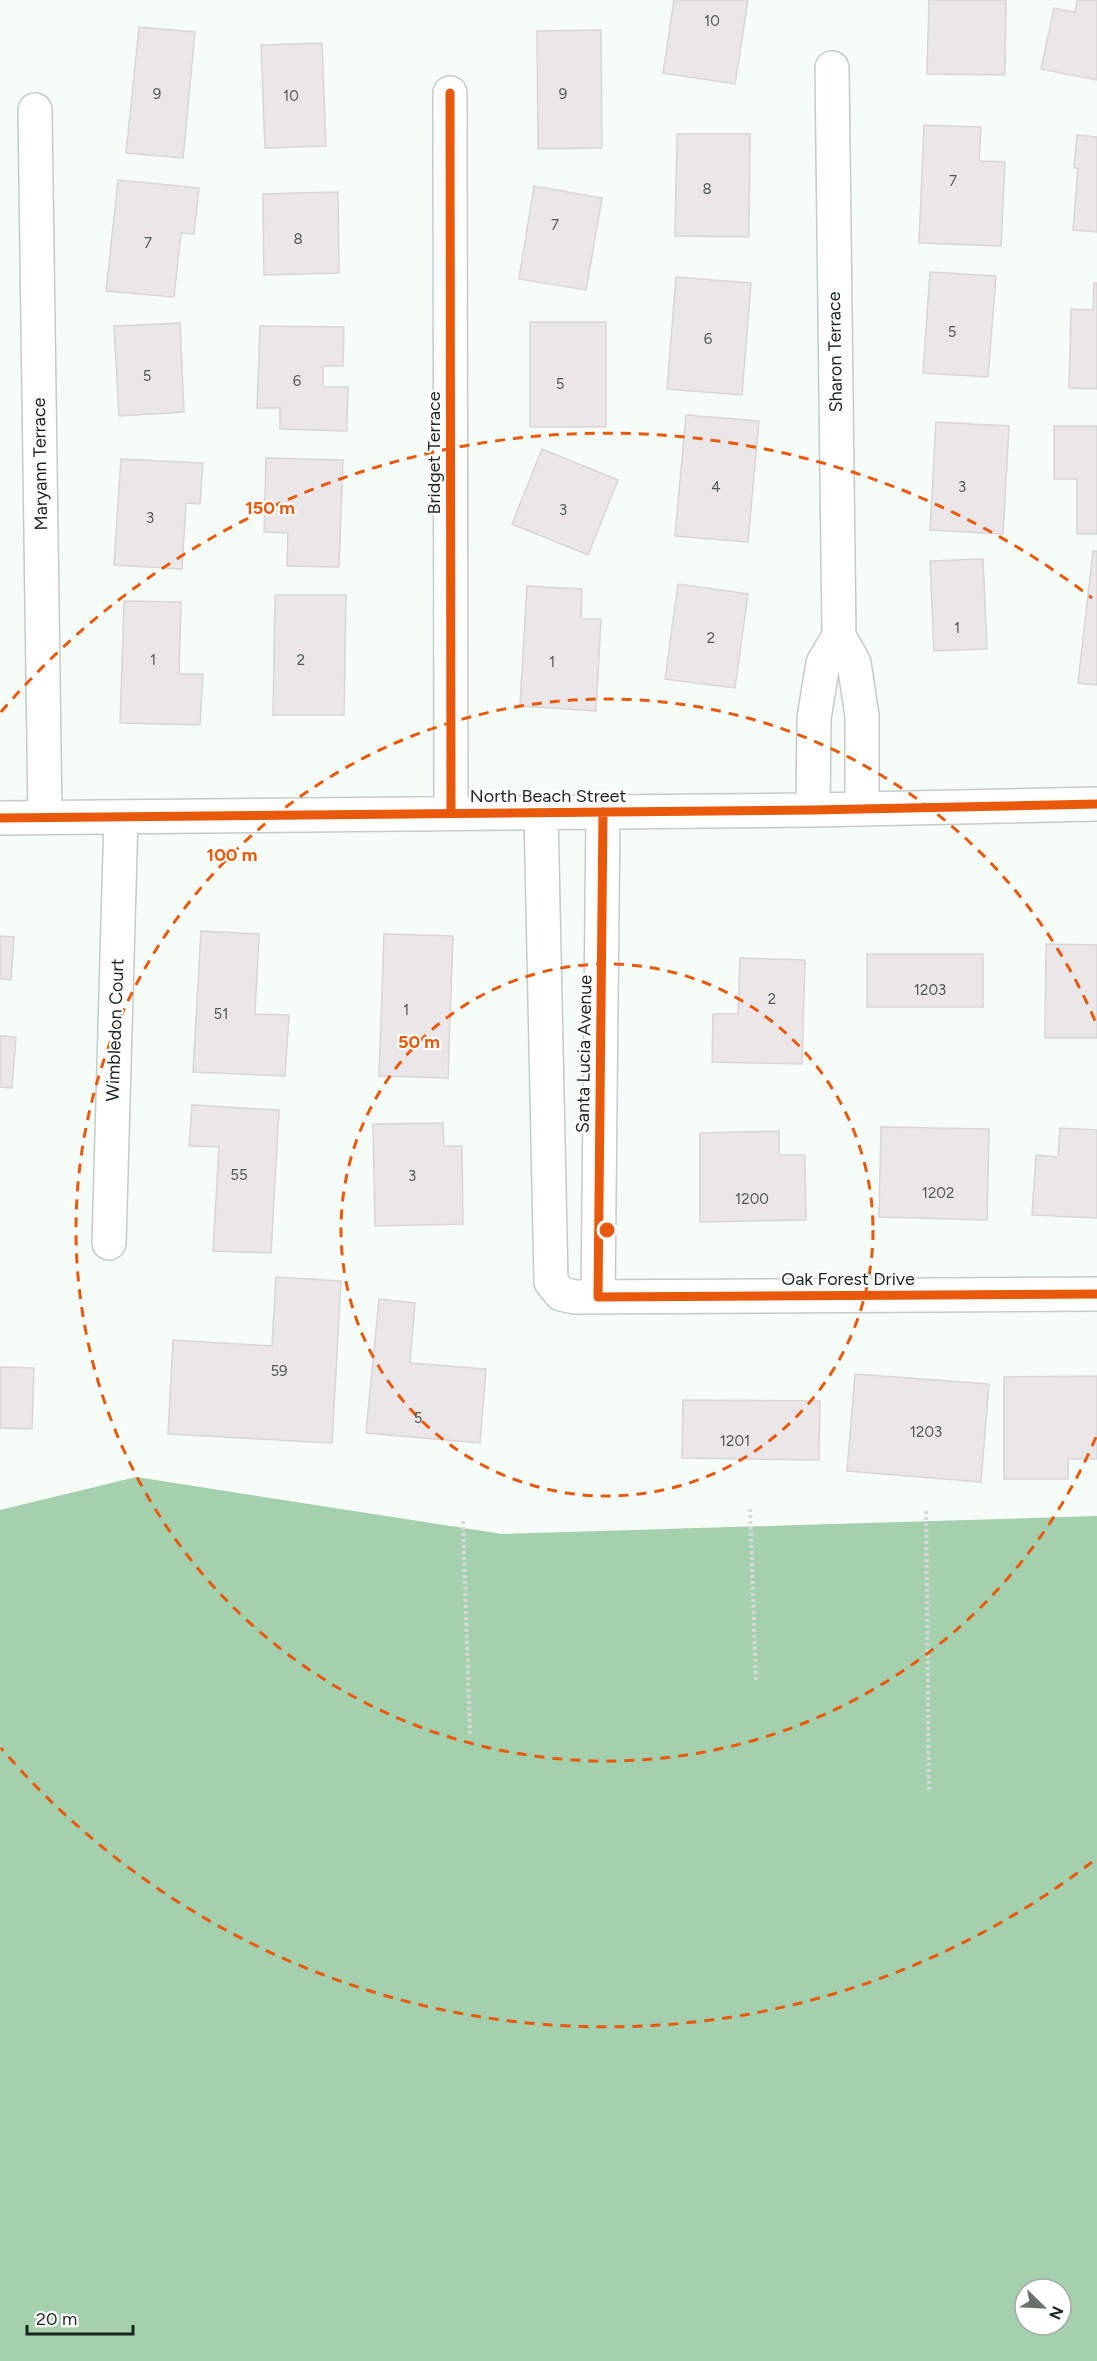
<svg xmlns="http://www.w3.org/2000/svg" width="1097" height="2361" font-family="Figtree,sans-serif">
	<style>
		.water { fill: #a5d0ad; fill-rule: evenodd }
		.building { fill: #ebe7e9; stroke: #d9d5d6; stroke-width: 1.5 }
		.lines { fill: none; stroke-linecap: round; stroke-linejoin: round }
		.minor-casing { stroke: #c4ccc5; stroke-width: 36 }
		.path { stroke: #d8dad8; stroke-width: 4; stroke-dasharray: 3 3; stroke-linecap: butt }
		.minor { stroke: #fefffe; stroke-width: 33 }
		.cycleway-casing { stroke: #fff; stroke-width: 13 }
		.cycleway { stroke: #e8590c; stroke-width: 9 }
		.ring { fill: none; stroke: #e8590c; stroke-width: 3; stroke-dasharray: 10 8 }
		.labels { text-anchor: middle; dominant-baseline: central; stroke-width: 4.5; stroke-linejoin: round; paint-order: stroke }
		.number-label { font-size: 15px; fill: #515852 }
		.street-label { font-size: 18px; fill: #1c271e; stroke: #fff }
		.centre { fill: #e8590c; stroke: #fff; stroke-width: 3 }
		.ring-label { font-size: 18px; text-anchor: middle; font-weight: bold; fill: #e8590c; stroke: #fff; stroke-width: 4.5; stroke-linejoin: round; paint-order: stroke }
	</style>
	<rect width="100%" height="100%" fill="#f6fcf7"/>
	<!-- water -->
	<path class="water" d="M 136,1477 L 502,1534 L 1097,1516 L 1097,2361 L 0,2361 L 0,1510 ZM 1025,2289 L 1061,2289 L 1061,2325 L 1025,2325 Z"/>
	<!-- building -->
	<path class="building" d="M 674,0 L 748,0 L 735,84 L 663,73 Z
		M 929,0 L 1006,0 L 1005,75 L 927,74 Z
		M 1077,0 L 1097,0 L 1097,80 L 1041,69 L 1054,8 L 1075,12 Z
		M 139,27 L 195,32 L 183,158 L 126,153 Z
		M 601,30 L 602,148 L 538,149 L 537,31 Z
		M 322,43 L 326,146 L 265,148 L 261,45 Z
		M 924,125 L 981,127 L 979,161 L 1005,162 L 1001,246 L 919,243 Z
		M 677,134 L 750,134 L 749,237 L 675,236 Z
		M 1077,135 L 1097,137 L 1097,232 L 1073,230 L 1078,168 L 1074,168 Z
		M 118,180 L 199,188 L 194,234 L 181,233 L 174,297 L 106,291 Z
		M 534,186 L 602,198 L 586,290 L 519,279 Z
		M 338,192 L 339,273 L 264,275 L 263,194 Z
		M 930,272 L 996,276 L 988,377 L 923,373 Z
		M 676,277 L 751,283 L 742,395 L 667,389 Z
		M 1094,283 L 1097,283 L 1097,389 L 1069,388 L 1071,309 L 1093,310 Z
		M 530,322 L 606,322 L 606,427 L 530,427 Z
		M 180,323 L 184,412 L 119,416 L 114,326 Z
		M 260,326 L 344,327 L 343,366 L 323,366 L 323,387 L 348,387 L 347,431 L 280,429 L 280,408 L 257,408 Z
		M 686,415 L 759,421 L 748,542 L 675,536 Z
		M 936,422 L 1009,426 L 1003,534 L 930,530 Z
		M 1054,426 L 1097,426 L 1097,534 L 1077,534 L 1077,479 L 1054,479 Z
		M 542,449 L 618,480 L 588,555 L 512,524 Z
		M 266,458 L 343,460 L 339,567 L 287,566 L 288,533 L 264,532 Z
		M 121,459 L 203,463 L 200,504 L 186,503 L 182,569 L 114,565 Z
		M 1093,551 L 1097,551 L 1097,685 L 1078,683 Z
		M 983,559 L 987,649 L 934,651 L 930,561 Z
		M 678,584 L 748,594 L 735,688 L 665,679 Z
		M 527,586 L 582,589 L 581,619 L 601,619 L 596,711 L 520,706 Z
		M 275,595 L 346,595 L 344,715 L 273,715 Z
		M 124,601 L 181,602 L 179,674 L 203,674 L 200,725 L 120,723 Z
		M 201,931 L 259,934 L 255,1014 L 289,1015 L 285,1076 L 193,1072 Z
		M 384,934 L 453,936 L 448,1078 L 379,1076 Z
		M 0,936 L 14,937 L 11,980 L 0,979 Z
		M 1046,944 L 1097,945 L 1097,1038 L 1045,1038 Z
		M 867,954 L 983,954 L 983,1007 L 867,1007 Z
		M 740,958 L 805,960 L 802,1064 L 712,1062 L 713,1014 L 738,1014 Z
		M 0,1036 L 16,1037 L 12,1088 L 0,1087 Z
		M 192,1105 L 279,1110 L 271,1253 L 213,1251 L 219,1147 L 189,1146 Z
		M 443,1123 L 444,1146 L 462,1146 L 463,1224 L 375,1226 L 373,1124 Z
		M 881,1127 L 989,1129 L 987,1220 L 879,1217 Z
		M 1060,1128 L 1097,1130 L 1097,1218 L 1032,1215 L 1036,1155 L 1058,1157 Z
		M 779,1131 L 779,1155 L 805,1155 L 806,1220 L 700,1222 L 700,1133 Z
		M 276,1277 L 341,1281 L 332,1443 L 168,1434 L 173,1340 L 272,1346 Z
		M 379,1299 L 415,1303 L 410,1363 L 486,1369 L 480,1443 L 366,1433 Z
		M 0,1367 L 34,1368 L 32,1429 L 0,1428 Z
		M 855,1374 L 989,1384 L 981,1482 L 847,1471 Z
		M 1097,1376 L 1097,1459 L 1068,1459 L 1068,1479 L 1004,1479 L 1004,1377 Z
		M 683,1400 L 820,1401 L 819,1460 L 682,1458 Z"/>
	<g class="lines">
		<!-- minor casing -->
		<g class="minor-casing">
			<path id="minor" d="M 832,68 L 839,636
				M 450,93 L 451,813
				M 35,110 L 45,818
				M 813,810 L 814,718 L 823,663 L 839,636 L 854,663 L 862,716 L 862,809
				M 541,812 L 551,1282 L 561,1294 L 575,1297 L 1097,1294
				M 0,818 L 813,810 L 1097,804
				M 109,1243 L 121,817
				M 598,1297 L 603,812"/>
		</g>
		<!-- path -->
		<path class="path" d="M 750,1509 L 756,1682
			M 926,1511 L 929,1793
			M 463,1521 L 470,1736"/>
		<!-- minor -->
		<use href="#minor" class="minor"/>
		<!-- cycleway casing -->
		<g class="cycleway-casing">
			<path id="cycleway" d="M 450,93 L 451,813
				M 603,812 L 598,1297 L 1097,1294
				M 0,818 L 813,810 L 1097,804"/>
		</g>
		<!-- cycleway -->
		<use href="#cycleway" class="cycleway"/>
	</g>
	<!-- distance rings -->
	<g class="ring">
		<circle cx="607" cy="1230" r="266"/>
		<path d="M1096 1437A531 531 0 1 1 1096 1023"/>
		<path d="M1092 1862A797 797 0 0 1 1 1748M1 712A797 797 0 0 1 1092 598"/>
	</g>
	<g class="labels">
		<!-- number labels -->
		<g class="number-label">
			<text x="712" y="21">10</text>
			<text x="157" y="94">9</text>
			<text x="563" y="94">9</text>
			<text x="291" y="96">10</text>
			<text x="953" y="181">7</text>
			<text x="707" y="189">8</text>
			<text x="555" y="225">7</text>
			<text x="298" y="239">8</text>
			<text x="148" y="243">7</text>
			<text x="952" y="332">5</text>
			<text x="708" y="339">6</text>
			<text x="147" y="376">5</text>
			<text x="297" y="381">6</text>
			<text x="560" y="384">5</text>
			<text x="716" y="487">4</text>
			<text x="962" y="487">3</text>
			<text x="563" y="510">3</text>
			<text x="150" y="518">3</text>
			<text x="957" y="628">1</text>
			<text x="711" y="638">2</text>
			<text x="153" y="660">1</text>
			<text x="301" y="660">2</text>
			<text x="552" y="662">1</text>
			<text x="930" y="990">1203</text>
			<text x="772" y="999">2</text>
			<text x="406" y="1010">1</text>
			<text x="221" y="1014">51</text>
			<text x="239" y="1175">55</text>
			<text x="412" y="1176">3</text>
			<text x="938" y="1193">1202</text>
			<text x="752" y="1199">1200</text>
			<text x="279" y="1371">59</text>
			<text x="418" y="1418">5</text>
			<text x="926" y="1432">1203</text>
			<text x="735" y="1441">1201</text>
		</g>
		<!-- street labels -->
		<g class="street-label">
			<text transform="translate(835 352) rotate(-91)">Sharon Terrace</text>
			<text transform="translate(434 453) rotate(-90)">Bridget Terrace</text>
			<text transform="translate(40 464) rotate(-91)">Maryann Terrace</text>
			<text x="548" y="796">North Beach Street</text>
			<text transform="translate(115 1030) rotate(-88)">Wimbledon Court</text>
			<text transform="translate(584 1054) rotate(-89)">Santa Lucia Avenue</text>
			<text x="848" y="1279">Oak Forest Drive</text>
		</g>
	</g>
	<circle cx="607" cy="1230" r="9" class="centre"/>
	<g class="ring-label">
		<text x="270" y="514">150 m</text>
		<text x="232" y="861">100 m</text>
		<text x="419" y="1048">50 m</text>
	</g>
	<!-- north arrow -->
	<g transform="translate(1043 2307) rotate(114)"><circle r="28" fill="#ffffff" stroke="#a4a9a5" stroke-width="1.5"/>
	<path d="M0-4.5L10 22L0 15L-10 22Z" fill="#68726a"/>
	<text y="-9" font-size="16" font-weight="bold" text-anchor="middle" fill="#1c271e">N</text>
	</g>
	<!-- scale -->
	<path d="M27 2325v9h106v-9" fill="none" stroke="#1c271e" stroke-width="3"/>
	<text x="36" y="2325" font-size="18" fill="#1c271e" stroke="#ffffff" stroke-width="4.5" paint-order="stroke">20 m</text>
</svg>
